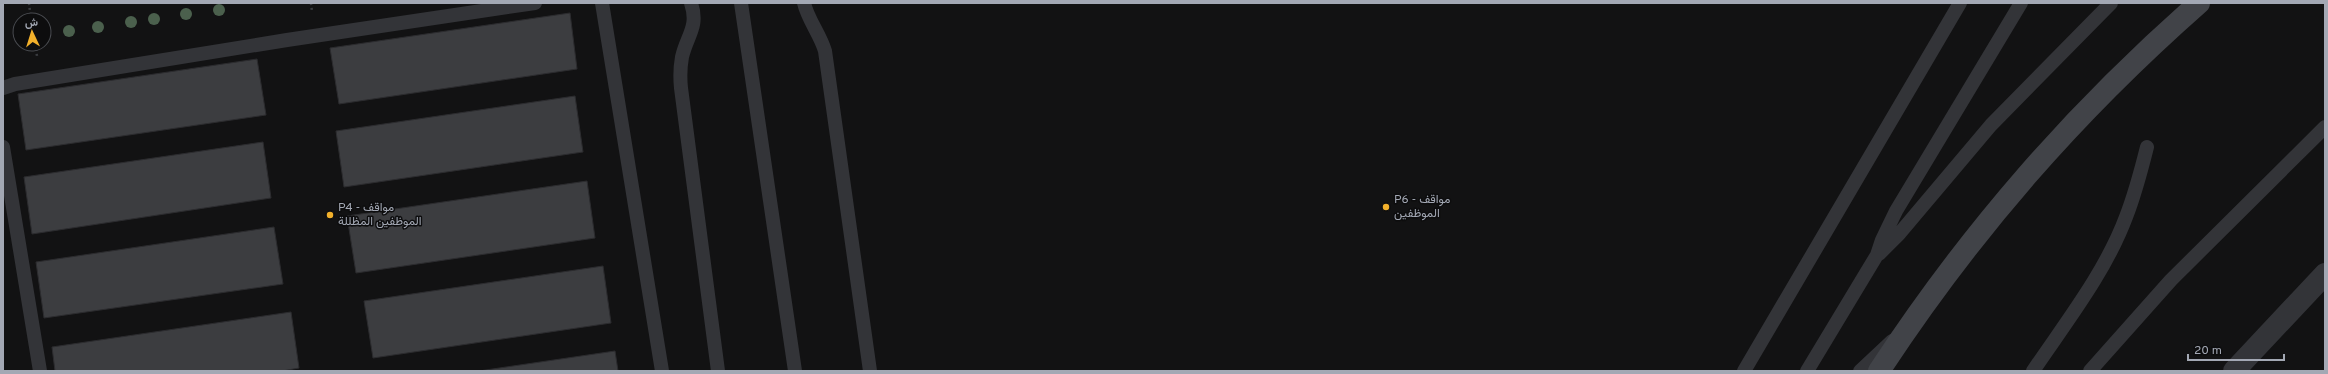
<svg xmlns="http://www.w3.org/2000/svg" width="2328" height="374" font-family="Overpass,Vazirmatn,sans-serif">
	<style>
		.building { fill: #3c3d40; stroke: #2c2c2f }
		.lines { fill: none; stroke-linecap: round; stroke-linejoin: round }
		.path { stroke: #393b3f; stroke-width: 2.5; stroke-dasharray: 2 3; stroke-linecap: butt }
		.lane { stroke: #333438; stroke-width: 14 }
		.street { stroke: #333438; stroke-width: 22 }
		.secondary { stroke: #414348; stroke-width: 22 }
		.tree { fill: #4b604d }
		.poi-dot { fill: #f2b02b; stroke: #0d0d0e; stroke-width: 1.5 }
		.labels { text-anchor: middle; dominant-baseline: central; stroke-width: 3; stroke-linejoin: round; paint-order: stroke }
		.poi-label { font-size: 12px; fill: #a3a8b4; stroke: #0d0d0e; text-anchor: start }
	</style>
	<rect width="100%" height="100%" fill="#121213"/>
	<!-- building -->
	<path class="building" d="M 570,13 L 577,69 L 339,104 L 330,48 Z
		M 257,59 L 266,115 L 26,150 L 18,94 Z
		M 575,96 L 583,152 L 344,187 L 336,131 Z
		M 263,142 L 271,198 L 32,234 L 24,177 Z
		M 587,181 L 595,238 L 356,273 L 347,216 Z
		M 274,227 L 283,284 L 44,318 L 36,262 Z
		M 603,266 L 611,323 L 373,358 L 364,301 Z
		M 291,312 L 299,368 L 282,371 L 55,371 L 52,347 Z
		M 615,351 L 618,371 L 479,371 Z"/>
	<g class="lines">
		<!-- path -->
		<path class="path" d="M 29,3 L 31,20
			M 311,3 L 312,12
			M 35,44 L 37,56"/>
		<!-- lane -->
		<path class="lane" d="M 602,3 L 662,371
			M 691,3 C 699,27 687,35 682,57 C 680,68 680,78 681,88 L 718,371
			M 741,3 L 795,371
			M 804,3 C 808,20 820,34 825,51 L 870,371
			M 3,88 L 15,84 L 287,40 L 535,3
			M 3,147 L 40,371
			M 1879,254 L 1899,234 L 1991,125 L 2111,3
			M 1744,371 L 1960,3
			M 1807,371 L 1877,255 L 1882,240 L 1896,211 L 2021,3
			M 1860,371 L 1892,341
			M 2033,371 C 2066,322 2105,273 2126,217 C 2135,194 2141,171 2147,147
			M 2090,371 L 2171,280 L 2325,127"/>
		<!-- street -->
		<path class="street" d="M 2234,371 L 2325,274"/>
		<!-- secondary -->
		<path class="secondary" d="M 1879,371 C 1971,231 2073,114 2199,3"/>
	</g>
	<!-- trees -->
	<g class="tree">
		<circle cx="219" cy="10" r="6"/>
		<circle cx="186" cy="14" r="6"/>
		<circle cx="154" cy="19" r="6"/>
		<circle cx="131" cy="22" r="6"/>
		<circle cx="98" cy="27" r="6"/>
		<circle cx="69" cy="31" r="6"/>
	</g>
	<!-- markers -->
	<g class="poi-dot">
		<circle cx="1386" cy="207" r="4"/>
		<circle cx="330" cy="215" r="4"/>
	</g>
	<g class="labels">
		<!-- poi labels -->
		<g class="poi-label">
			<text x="1394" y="200">P6 - مواقف<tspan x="1394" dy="14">الموظفين</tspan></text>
			<text x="338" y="208">P4 - مواقف<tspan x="338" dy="14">الموظفين المظللة</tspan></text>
		</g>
	</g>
	<!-- border -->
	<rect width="2328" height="374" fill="none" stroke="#a3a8b4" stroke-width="8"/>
	<!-- north arrow -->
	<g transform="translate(32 32) rotate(356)"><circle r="19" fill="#0d0d0e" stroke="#494b50"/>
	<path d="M0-3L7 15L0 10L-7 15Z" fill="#f2b02b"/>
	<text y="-6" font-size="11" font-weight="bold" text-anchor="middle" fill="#a3a8b4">ش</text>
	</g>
	<!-- scale -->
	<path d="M2188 354v6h96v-6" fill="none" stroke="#a3a8b4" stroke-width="2"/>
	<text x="2194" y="354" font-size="12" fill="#a3a8b4" stroke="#0d0d0e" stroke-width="3" paint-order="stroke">20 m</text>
</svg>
